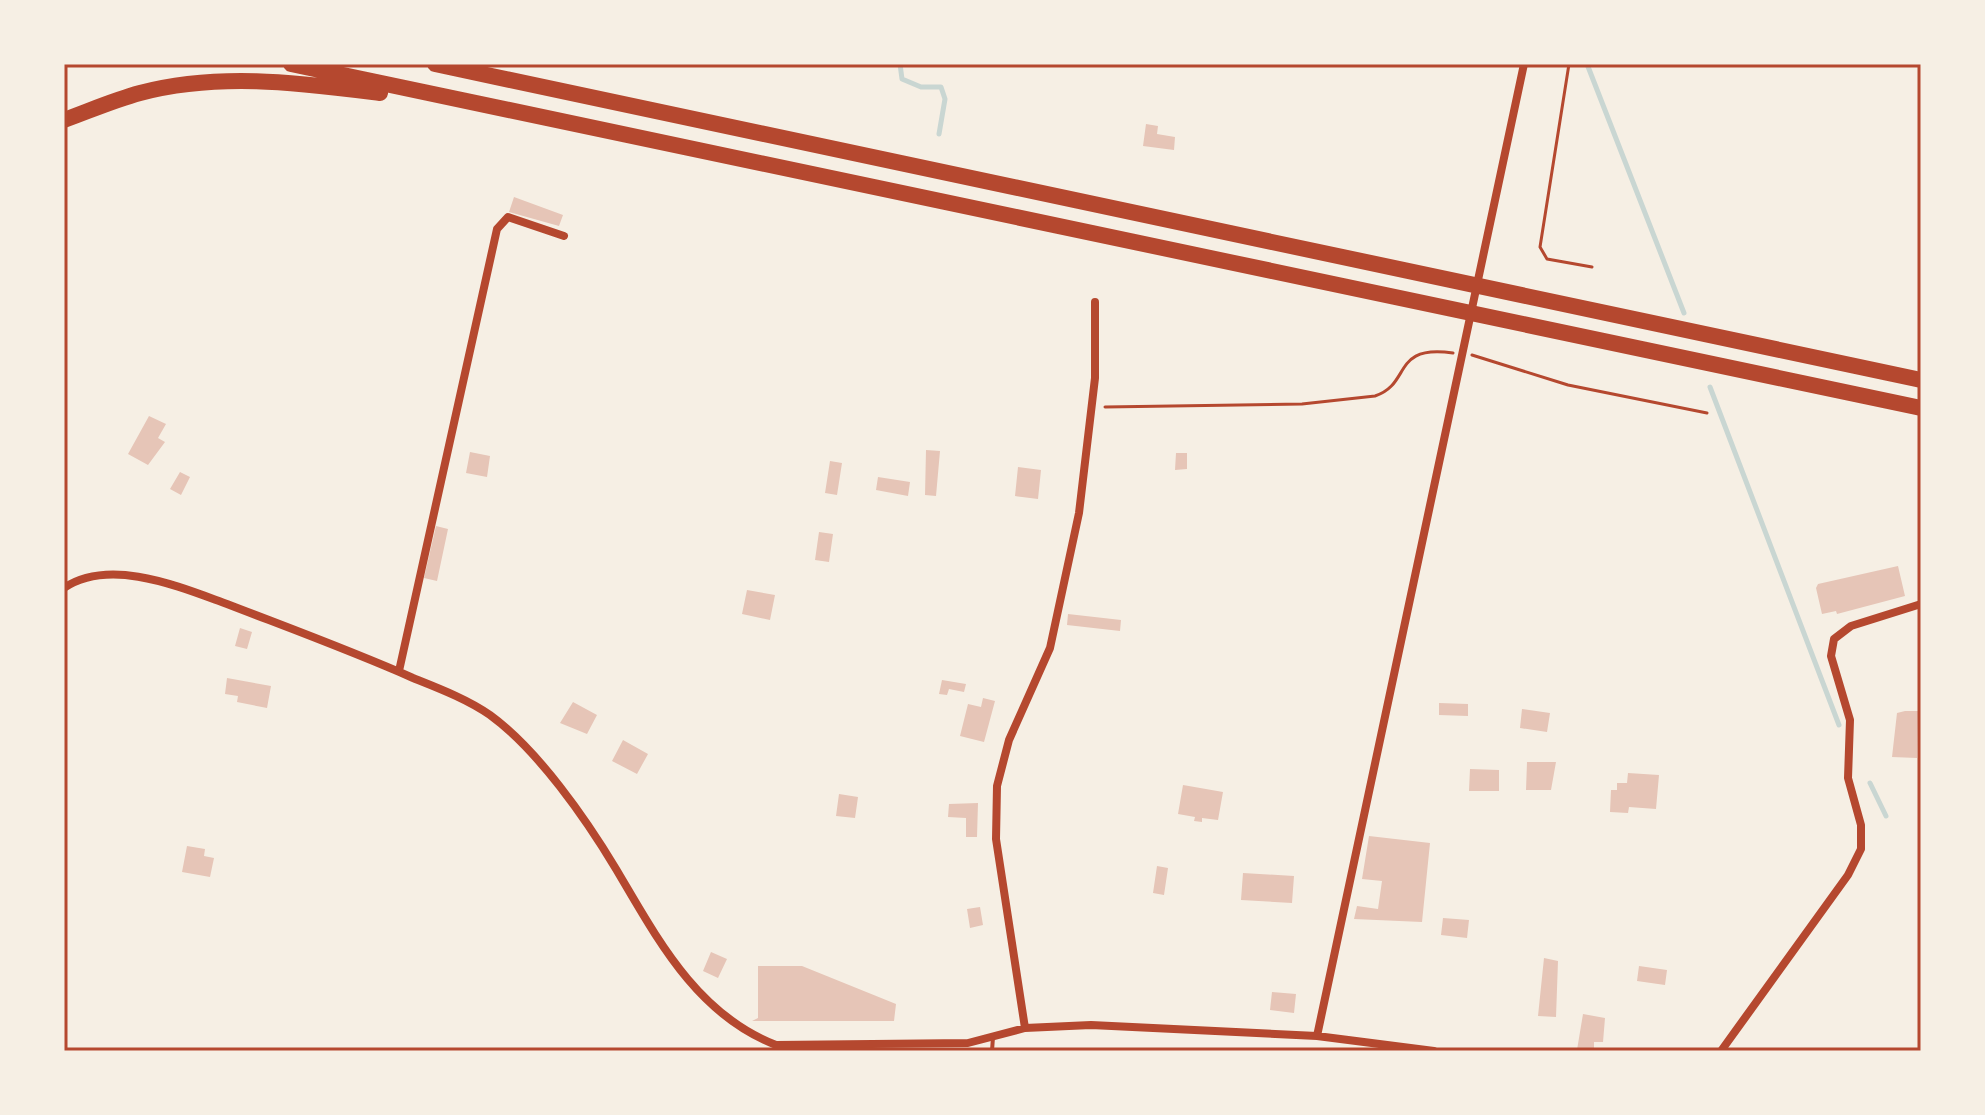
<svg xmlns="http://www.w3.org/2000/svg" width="1985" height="1115" font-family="'Public Sans',sans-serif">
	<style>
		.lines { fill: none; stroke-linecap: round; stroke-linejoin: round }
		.stream { stroke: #c9d6d2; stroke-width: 5 }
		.building { fill: #e6c5b7 }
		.path { stroke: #b5482f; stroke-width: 3 }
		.service { stroke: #b5482f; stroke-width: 4 }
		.minor { stroke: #b5482f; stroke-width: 8 }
		.motorway { stroke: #b5482f; stroke-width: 16 }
		.neatline { fill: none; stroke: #b5482f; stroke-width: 3 }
	</style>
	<rect width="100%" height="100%" fill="#f6efe4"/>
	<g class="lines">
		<!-- stream -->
		<path class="stream" d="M 900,64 L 902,79 L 921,87 L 941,87 L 945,99 L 939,134
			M 1587,64 L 1684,313
			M 1710,387 L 1839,725
			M 1870,783 L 1886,816"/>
	</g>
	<!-- building -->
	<path class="building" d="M 1146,124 L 1158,126 L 1157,134 L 1175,137 L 1174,150 L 1143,146 Z
		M 514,197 L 563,215 L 559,226 L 509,212 Z
		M 149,416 L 166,424 L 158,438 L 165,442 L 148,465 L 128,454 Z
		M 926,450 L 940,451 L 936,496 L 925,495 Z
		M 470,452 L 490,456 L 487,477 L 466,473 Z
		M 1176,453 L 1187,453 L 1187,469 L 1175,470 Z
		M 830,461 L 842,463 L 837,495 L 825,493 Z
		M 1018,467 L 1041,470 L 1038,499 L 1015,496 Z
		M 180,472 L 190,477 L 181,495 L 170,489 Z
		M 878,477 L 910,482 L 908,496 L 876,490 Z
		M 436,526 L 448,529 L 437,581 L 424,578 Z
		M 819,532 L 833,534 L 829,562 L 815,560 Z
		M 1898,566 L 1905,596 L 1837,614 L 1836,611 L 1822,614 L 1816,588 L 1818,584 Z
		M 747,590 L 775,595 L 770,620 L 742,614 Z
		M 1068,614 L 1121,620 L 1120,631 L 1067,625 Z
		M 240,628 L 252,632 L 247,649 L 235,646 Z
		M 227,678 L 271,686 L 267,708 L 237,702 L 238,696 L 225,694 Z
		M 942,680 L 966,684 L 964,692 L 949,689 L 947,695 L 939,694 Z
		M 983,698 L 995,701 L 984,742 L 960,736 L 968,704 L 981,707 Z
		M 573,702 L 597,715 L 587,734 L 560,723 Z
		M 1439,703 L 1468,704 L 1468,716 L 1439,715 Z
		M 1522,709 L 1550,713 L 1547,732 L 1520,728 Z
		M 1905,711 L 1918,711 L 1917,758 L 1892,757 L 1897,713 Z
		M 623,740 L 648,754 L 637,774 L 612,761 Z
		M 1527,762 L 1556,762 L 1551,790 L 1526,790 Z
		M 1470,769 L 1499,770 L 1499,791 L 1469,791 Z
		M 1628,773 L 1659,775 L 1656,809 L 1629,807 L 1628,813 L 1610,812 L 1611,790 L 1617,790 L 1617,783 L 1627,783 Z
		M 1183,785 L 1223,792 L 1218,820 L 1202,818 L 1202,822 L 1194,821 L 1195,817 L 1178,814 Z
		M 839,794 L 858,797 L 855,818 L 836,816 Z
		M 978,803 L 977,837 L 966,837 L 966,818 L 948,817 L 949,804 Z
		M 1369,836 L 1430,843 L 1422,922 L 1354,919 L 1357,906 L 1378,909 L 1382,881 L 1362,879 Z
		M 187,846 L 205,849 L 204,856 L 214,858 L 210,877 L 182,872 Z
		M 1157,866 L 1168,868 L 1164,895 L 1153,893 Z
		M 1243,873 L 1294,876 L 1292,903 L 1241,900 Z
		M 980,907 L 983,925 L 970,928 L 967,909 Z
		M 1443,918 L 1469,920 L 1467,938 L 1441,935 Z
		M 711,952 L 727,959 L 718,978 L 703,971 Z
		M 1544,958 L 1558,961 L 1556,1017 L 1538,1016 Z
		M 758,966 L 802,966 L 896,1004 L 894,1021 L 752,1021 L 758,1018 Z
		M 1639,966 L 1667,970 L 1665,985 L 1637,981 Z
		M 1272,992 L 1296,994 L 1294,1013 L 1270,1010 Z
		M 1583,1014 L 1605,1018 L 1603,1042 L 1594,1042 L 1594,1051 L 1577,1050 Z"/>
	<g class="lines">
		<!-- path -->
		<path class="path" d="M 1569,64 L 1540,247 L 1547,259 L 1592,267
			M 1472,355 L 1568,385 L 1707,413
			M 1105,407 L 1302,404 L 1375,396 C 1412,384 1391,344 1453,353"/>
		<!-- service -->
		<path class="service" d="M 992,1051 L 993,1037"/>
		<!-- minor -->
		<path class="minor" d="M 64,588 C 110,557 180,587 227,604 C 289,628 352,651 413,678 C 438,688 467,699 490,715 C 538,750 586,819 616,869 C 657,938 696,1014 776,1045 L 968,1043 L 1025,1028 L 1091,1025 L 1317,1036 L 1434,1051
			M 399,671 L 497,229 L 508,217 L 564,236
			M 1025,1028 L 996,839 L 997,786 L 1009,740 L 1050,648 L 1079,513 L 1095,378 L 1095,302
			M 1317,1036 L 1524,64
			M 1721,1051 L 1848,875 L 1861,849 L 1861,825 L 1848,778 L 1850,720 L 1831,656 L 1834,639 L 1851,626 L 1921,604"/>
		<!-- motorway -->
		<path class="motorway" d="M 291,64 L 1921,408
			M 435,64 L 1921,380
			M 64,120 C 89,111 114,100 140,93 C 220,72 300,83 380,93"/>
	</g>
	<!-- border -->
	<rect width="1985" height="1115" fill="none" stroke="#f6efe4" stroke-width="132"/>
	<rect x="66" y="66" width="1853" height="983" class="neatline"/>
</svg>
